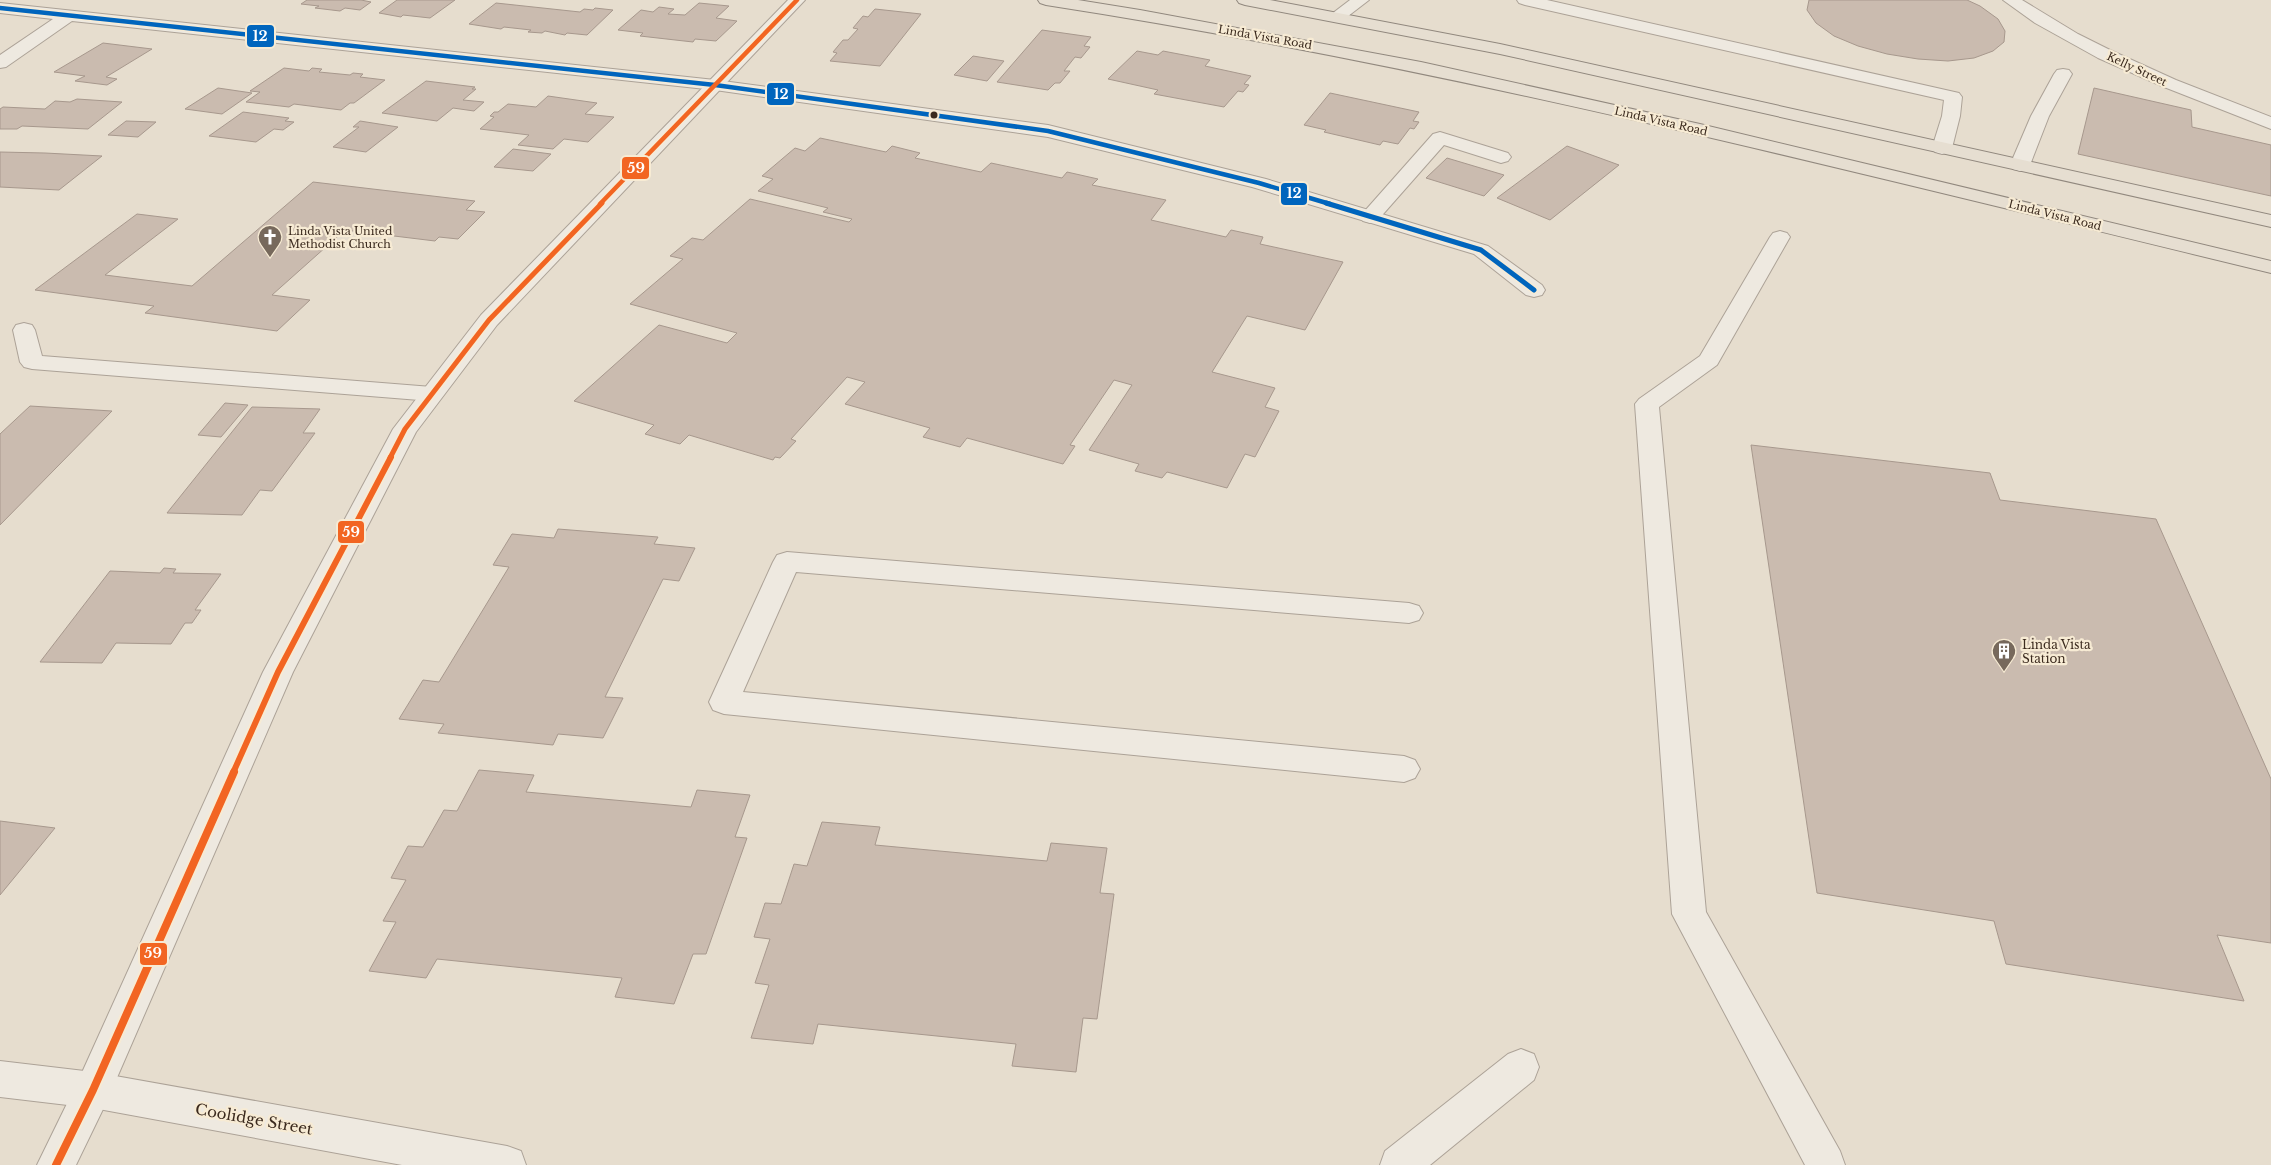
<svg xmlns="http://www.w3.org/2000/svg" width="2271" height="1165" font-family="'Libre Baskerville',serif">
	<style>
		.building { fill: #cabbaf; stroke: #a7988d }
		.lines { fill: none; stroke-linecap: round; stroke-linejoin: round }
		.service-casing { stroke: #aca297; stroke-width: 2 }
		.minor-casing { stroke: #aca297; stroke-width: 2 }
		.tertiary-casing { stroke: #aca297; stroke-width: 2 }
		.primary-casing { stroke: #91887e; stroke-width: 2 }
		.service { fill: #eee9e0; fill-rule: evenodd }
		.minor { fill: #eee9e0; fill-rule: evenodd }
		.tertiary { fill: #eee9e0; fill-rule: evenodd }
		.primary { fill: #e6ded1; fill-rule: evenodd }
		.bus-1-far1-casing { stroke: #f7ebd4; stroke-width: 7 }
		.bus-1-casing { stroke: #f7ebd4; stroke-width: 8 }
		.bus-2-far3-casing { stroke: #f7ebd4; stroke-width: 7 }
		.bus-2-far2-casing { stroke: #f7ebd4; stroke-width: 8 }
		.bus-2-far1-casing { stroke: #f7ebd4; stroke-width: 10 }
		.bus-2-casing { stroke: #f7ebd4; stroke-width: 12 }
		.bus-1-far1 { stroke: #0065bd; stroke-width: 4.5 }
		.bus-1 { stroke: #0065bd; stroke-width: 5 }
		.bus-2-far3 { stroke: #f26522; stroke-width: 4.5 }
		.bus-2-far2 { stroke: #f26522; stroke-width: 5 }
		.bus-2-far1 { stroke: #f26522; stroke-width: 6 }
		.bus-2 { stroke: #f26522; stroke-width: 8 }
		.bus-dot { fill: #3b2a1e; stroke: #f7ebd4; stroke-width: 2 }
		.labels { text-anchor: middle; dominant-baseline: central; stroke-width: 4.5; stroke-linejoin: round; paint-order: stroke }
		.far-street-label { font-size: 11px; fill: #3b2a1e; stroke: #f7ebd4 }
		.far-poi-label { font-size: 11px; fill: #3b2a1e; stroke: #f7ebd4; text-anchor: start }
		.poi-label { font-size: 12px; fill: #3b2a1e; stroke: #f7ebd4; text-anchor: start }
		.near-street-label { font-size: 15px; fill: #3b2a1e; stroke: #f7ebd4 }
		.line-badge { stroke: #f7ebd4; stroke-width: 2 }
		.badge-label { font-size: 14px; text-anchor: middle; font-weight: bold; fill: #fff }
	</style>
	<rect width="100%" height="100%" fill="#e6ddce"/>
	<!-- building -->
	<path class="building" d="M 307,0 L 361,0 L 371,2 L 360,10 L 345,8 L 340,11 L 315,8 L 319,6 L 301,4 Z
		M 397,0 L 455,0 L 430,18 L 403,15 L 401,17 L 379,13 Z
		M 1809,0 L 1967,0 L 1980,6 L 1998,19 L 2005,31 L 2004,42 L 1993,51 L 1974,58 L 1948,61 L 1918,59 L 1887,54 L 1858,46 L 1834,36 L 1816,23 L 1807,10 Z
		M 496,3 L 580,12 L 584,9 L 593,10 L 595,8 L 613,10 L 587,35 L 567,33 L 565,35 L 545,31 L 542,33 L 528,32 L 531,30 L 504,27 L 501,29 L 469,24 Z
		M 699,3 L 729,6 L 716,18 L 737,21 L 716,41 L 695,39 L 693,42 L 640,36 L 643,33 L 618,30 L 641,10 L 653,12 L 659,7 L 674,9 L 668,14 L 685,15 Z
		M 875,9 L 921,14 L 880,66 L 830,61 L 837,53 L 833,52 L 843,40 L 848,40 L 858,29 L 853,28 L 863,16 L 868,17 Z
		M 1042,30 L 1091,37 L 1084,46 L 1090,47 L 1081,58 L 1075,57 L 1064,71 L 1070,71 L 1060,83 L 1055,83 L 1048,90 L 997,82 Z
		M 103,43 L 152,49 L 106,77 L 117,79 L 107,85 L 75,81 L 85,76 L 54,72 Z
		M 1137,51 L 1158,55 L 1163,51 L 1210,60 L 1205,66 L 1251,76 L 1244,84 L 1249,85 L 1243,92 L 1238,91 L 1224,107 L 1154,94 L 1158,90 L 1108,79 Z
		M 973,56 L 1004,61 L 987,81 L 954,75 Z
		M 284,68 L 309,71 L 312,68 L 322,69 L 319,72 L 350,75 L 353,73 L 363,74 L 360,77 L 385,80 L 354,103 L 350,103 L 341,110 L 294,104 L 289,107 L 246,102 L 260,92 L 250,91 Z
		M 426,81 L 475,87 L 472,89 L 476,89 L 463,100 L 484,102 L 474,111 L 453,108 L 437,121 L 382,113 Z
		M 218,88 L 252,93 L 222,114 L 185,109 Z
		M 2094,88 L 2191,110 L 2192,127 L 2271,145 L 2271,196 L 2078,154 Z
		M 1330,93 L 1419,112 L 1413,121 L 1419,122 L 1414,129 L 1410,128 L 1398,144 L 1383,141 L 1380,145 L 1324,132 L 1326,130 L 1304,125 Z
		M 548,96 L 597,103 L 585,114 L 614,117 L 588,142 L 564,139 L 553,149 L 518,145 L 529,135 L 480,129 L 494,117 L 490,116 L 494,112 L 498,112 L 508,104 L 536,107 Z
		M 77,99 L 122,102 L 88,129 L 22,126 L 17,129 L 0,129 L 0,109 L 3,107 L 45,109 L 55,101 L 70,102 Z
		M 243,112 L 289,118 L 285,121 L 294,122 L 283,130 L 274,129 L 256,142 L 209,136 Z
		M 126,121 L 156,122 L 138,137 L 108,135 Z
		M 360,121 L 398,127 L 366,152 L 333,147 L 359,127 L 353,127 Z
		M 820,138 L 886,152 L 892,146 L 920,153 L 915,158 L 981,172 L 991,163 L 1062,178 L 1067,172 L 1098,179 L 1092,185 L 1166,200 L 1151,220 L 1226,237 L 1231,230 L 1263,237 L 1260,244 L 1343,262 L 1305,330 L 1247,316 L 1212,372 L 1275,388 L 1265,407 L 1279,411 L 1255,457 L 1245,454 L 1227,488 L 1167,472 L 1162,478 L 1135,471 L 1139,464 L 1089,450 L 1132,385 L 1114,380 L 1070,445 L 1075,446 L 1063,464 L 967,438 L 960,447 L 923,437 L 930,428 L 845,404 L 865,382 L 847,377 L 791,439 L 796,441 L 780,458 L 775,457 L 773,460 L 689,435 L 680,444 L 645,434 L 654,425 L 574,401 L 659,325 L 727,343 L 737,333 L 630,304 L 683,259 L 670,256 L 692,238 L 703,240 L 750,199 L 849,222 L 852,219 L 823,212 L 828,208 L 758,191 L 773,179 L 762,176 L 795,148 L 805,151 Z
		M 1567,146 L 1619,165 L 1550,220 L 1497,198 Z
		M 513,149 L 551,154 L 533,171 L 494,167 Z
		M 0,152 L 45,153 L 102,156 L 59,190 L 0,187 Z
		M 1447,158 L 1504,175 L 1484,196 L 1426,178 Z
		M 313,182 L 475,201 L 466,210 L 485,212 L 458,239 L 439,237 L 435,241 L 345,230 L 272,295 L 310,300 L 277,331 L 145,313 L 154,306 L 35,290 L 137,214 L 178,219 L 105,275 L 192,286 Z
		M 225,403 L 248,405 L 221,437 L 198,435 Z
		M 30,406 L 112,411 L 0,525 L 0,434 Z
		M 252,407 L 320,409 L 303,433 L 315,433 L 272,491 L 260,490 L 242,515 L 167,513 Z
		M 1751,445 L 1990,473 L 2000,500 L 2156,519 L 2271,779 L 2271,943 L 2217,935 L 2244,1001 L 2006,964 L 1994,921 L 1817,893 Z
		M 558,529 L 658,537 L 654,544 L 695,548 L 679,581 L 663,579 L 605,697 L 623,698 L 603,738 L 558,734 L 553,745 L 438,733 L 444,724 L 399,719 L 423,680 L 439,682 L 509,567 L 493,565 L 512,534 L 554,538 Z
		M 164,568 L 176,569 L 173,573 L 221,574 L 195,610 L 201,610 L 192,623 L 185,623 L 171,644 L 116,643 L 102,663 L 40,662 L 110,571 L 160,573 Z
		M 479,770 L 534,775 L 526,792 L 691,807 L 697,790 L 750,795 L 735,837 L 747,838 L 706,954 L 693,954 L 674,1004 L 615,997 L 622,978 L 437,959 L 426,978 L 369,971 L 396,922 L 383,921 L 406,880 L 391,878 L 408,846 L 423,847 L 444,810 L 457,811 Z
		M 0,821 L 55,828 L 0,895 Z
		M 822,822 L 880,827 L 875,845 L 1047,861 L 1051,843 L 1107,848 L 1100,893 L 1114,894 L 1097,1019 L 1083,1018 L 1076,1072 L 1012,1066 L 1016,1044 L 818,1024 L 813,1044 L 751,1038 L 769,985 L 755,983 L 770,939 L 754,937 L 765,903 L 781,904 L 794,864 L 807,866 Z"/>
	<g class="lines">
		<!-- service casing -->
		<g class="service-casing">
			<path id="service" d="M 1350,0 L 1369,0 L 1343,20 L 1331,20 L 1329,16 Z
				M 1517,0 L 1547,0 L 1959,93 L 1962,97 L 1960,116 L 1952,148 L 1949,152 L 1942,154 L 1935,152 L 1932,148 L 1942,116 L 1944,100 L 1525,5 L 1519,3 Z
				M 2063,69 L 2069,70 L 2072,74 L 2049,116 L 2030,165 L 2027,169 L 2020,171 L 2013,169 L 2010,165 L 2031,116 L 2054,74 L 2057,70 Z
				M 1440,132 L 1508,153 L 1511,157 L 1508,161 L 1501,163 L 1444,145 L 1377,221 L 1370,223 L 1363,221 L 1360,217 L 1363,213 L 1433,134 Z
				M 1780,231 L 1787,233 L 1790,237 L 1717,365 L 1659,407 L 1706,912 L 1840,1151 L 1845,1165 L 1805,1165 L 1672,914 L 1635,404 L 1639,399 L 1700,356 L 1770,237 L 1773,233 Z
				M 24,323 L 32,325 L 35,330 L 42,356 L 432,387 L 440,389 L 444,394 L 440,399 L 432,401 L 32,369 L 24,367 L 20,362 L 13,330 L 16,325 Z
				M 787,552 L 1409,603 L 1419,606 L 1423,613 L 1419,620 L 1409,623 L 796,572 L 743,692 L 1404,756 L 1415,760 L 1420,769 L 1415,778 L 1404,782 L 724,714 L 713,710 L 709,702 L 773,562 L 777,555 Z"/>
		</g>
		<!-- minor casing -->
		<g class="minor-casing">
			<path id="minor" d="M 2003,0 L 2022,0 L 2078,34 L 2110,50 L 2176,80 L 2271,117 L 2271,129 L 2164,87 L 2098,58 L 2035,23 Z
				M 0,3 L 715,80 L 1048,125 L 1266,179 L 1488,246 L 1542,285 L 1545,290 L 1542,295 L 1534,297 L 1526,295 L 1474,254 L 1252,187 L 1048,137 L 715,90 L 72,21 L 6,67 L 0,68 L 0,55 L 53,19 L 0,13 Z
				M 1521,1049 L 1534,1054 L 1539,1067 L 1534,1080 L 1430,1165 L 1380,1165 L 1385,1151 L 1508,1054 Z
				M 0,1061 L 93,1072 L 507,1146 L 521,1151 L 526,1165 L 402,1165 L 93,1108 L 0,1097 Z"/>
		</g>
		<!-- tertiary casing -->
		<g class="tertiary-casing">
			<path id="tertiary" d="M 788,0 L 805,0 L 497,325 L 416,432 L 293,672 L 106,1103 L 76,1165 L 37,1165 L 80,1077 L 263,672 L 393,429 L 481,315 Z"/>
		</g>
		<!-- primary casing -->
		<g class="primary-casing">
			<path id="primary" d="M 1038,0 L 1078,0 L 1140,10 L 1421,62 L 1700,124 L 2271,261 L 2271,273 C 1865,175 1460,69 1046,5 L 1040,3 Z
				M 1237,0 L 1270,0 L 1500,44 L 2271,215 L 2271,227 L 1500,54 L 1245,5 L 1239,3 Z"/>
		</g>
		<!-- service -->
		<use href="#service" class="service"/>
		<!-- minor -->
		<use href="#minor" class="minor"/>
		<!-- tertiary -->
		<use href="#tertiary" class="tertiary"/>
		<!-- primary -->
		<use href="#primary" class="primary"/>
		<!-- bus-1-far1 casing -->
		<g class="bus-1-far1-casing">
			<path id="bus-1-far1" d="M 0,8 L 715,85 L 1048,131 L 1259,183 L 1330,204"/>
		</g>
		<!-- bus-1 casing -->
		<g class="bus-1-casing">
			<path id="bus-1" d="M 1326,203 L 1481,250 L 1534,290"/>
		</g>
		<!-- bus-2-far3 casing -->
		<g class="bus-2-far3-casing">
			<path id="bus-2-far3" d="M 600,204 L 797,0"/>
		</g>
		<!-- bus-2-far2 casing -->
		<g class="bus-2-far2-casing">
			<path id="bus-2-far2" d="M 390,458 L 405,429 L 489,320 L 602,203"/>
		</g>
		<!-- bus-2-far1 casing -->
		<g class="bus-2-far1-casing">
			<path id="bus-2-far1" d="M 233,773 L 278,672 L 391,457"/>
		</g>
		<!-- bus-2 casing -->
		<g class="bus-2-casing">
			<path id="bus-2" d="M 56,1165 L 93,1090 L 234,772"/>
		</g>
		<!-- bus-1-far1 -->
		<use href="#bus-1-far1" class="bus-1-far1"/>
		<!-- bus-1 -->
		<use href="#bus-1" class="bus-1"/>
		<!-- bus-2-far3 -->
		<use href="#bus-2-far3" class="bus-2-far3"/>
		<!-- bus-2-far2 -->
		<use href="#bus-2-far2" class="bus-2-far2"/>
		<!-- bus-2-far1 -->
		<use href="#bus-2-far1" class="bus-2-far1"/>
		<!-- bus-2 -->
		<use href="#bus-2" class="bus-2"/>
	</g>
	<!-- icons -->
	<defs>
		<g id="church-pin" transform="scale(1.25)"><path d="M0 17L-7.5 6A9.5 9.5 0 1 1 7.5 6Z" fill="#77695c" stroke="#f7ebd4"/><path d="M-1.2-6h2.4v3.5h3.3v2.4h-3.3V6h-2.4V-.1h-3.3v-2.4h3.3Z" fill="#fff"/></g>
		<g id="building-pin" transform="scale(1.25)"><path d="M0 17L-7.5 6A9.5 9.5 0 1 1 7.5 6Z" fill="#77695c" stroke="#f7ebd4"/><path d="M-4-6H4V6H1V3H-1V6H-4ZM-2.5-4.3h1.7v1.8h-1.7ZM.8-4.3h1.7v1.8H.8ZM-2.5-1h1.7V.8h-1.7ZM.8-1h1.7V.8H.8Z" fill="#fff"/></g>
	</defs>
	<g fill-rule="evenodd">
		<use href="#church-pin" x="270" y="237"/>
		<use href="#building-pin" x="2004" y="651"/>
	</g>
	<!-- markers -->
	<circle class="bus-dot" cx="934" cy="115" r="4.5"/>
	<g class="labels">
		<!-- far-street labels -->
		<g class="far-street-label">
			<text transform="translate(1265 37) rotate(10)">Linda Vista Road</text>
			<text transform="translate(2137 69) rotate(25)">Kelly Street</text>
			<text transform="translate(1661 121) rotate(13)">Linda Vista Road</text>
			<text transform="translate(2055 215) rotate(14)">Linda Vista Road</text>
		</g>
		<!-- far-poi labels -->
		<g class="far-poi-label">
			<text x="288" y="231">Linda Vista United<tspan x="288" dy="13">Methodist Church</tspan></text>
		</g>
		<!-- poi labels -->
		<g class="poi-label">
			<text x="2022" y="644">Linda Vista<tspan x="2022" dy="14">Station</tspan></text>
		</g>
		<!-- near-street labels -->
		<g class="near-street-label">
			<text transform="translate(254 1119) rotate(10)">Coolidge Street</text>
		</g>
	</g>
	<g class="line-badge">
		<rect x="246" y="24" width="29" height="24" rx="5" fill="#0065bd"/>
		<rect x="766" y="82" width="29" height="24" rx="5" fill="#0065bd"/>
		<rect x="621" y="156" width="29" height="24" rx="5" fill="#f26522"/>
		<rect x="1280" y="182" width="28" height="24" rx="5" fill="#0065bd"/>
		<rect x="337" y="520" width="28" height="24" rx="5" fill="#f26522"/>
		<rect x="139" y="942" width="29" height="24" rx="5" fill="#f26522"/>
	</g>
	<g class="badge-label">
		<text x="260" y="41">12</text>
		<text x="781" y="99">12</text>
		<text x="636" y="173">59</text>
		<text x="1294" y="198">12</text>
		<text x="351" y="537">59</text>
		<text x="153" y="958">59</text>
	</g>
</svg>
